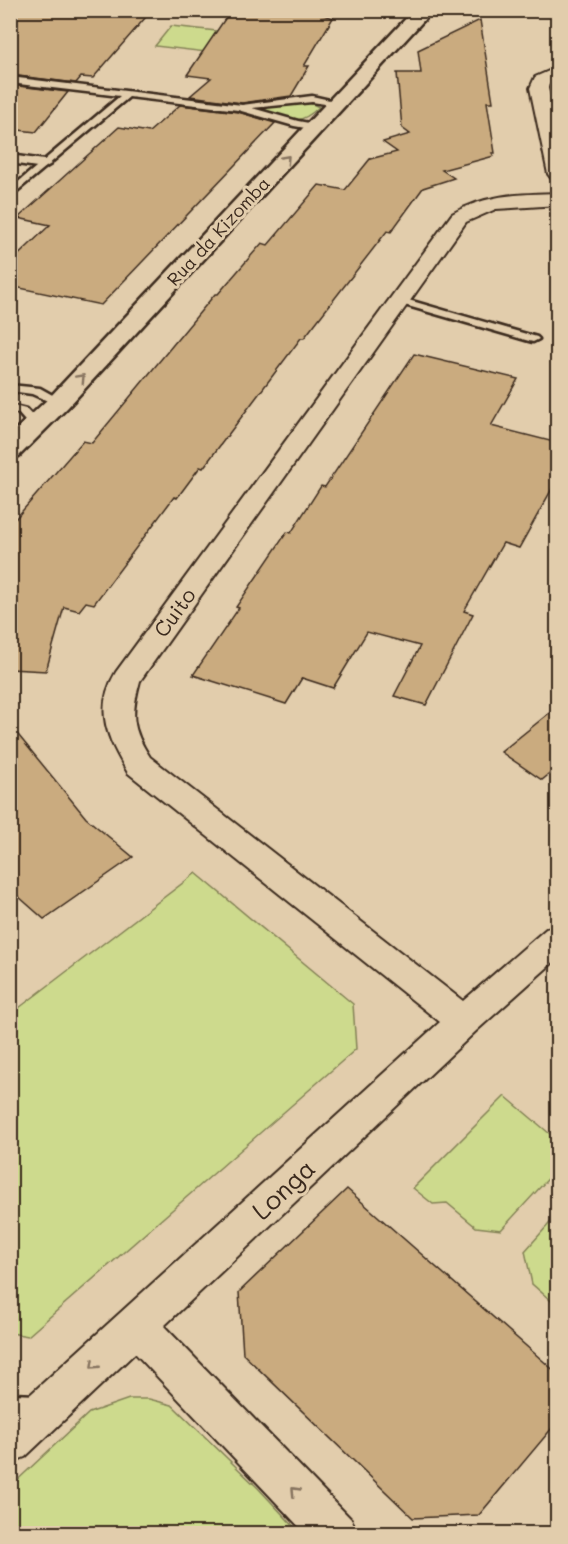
<svg xmlns="http://www.w3.org/2000/svg" width="568" height="1544" font-family="Mali,sans-serif">
	<style>
		.green { fill: #cdda8d; stroke: #848256; stroke-width: 1.5 }
		.building { fill: #caab7f; stroke: #3b2a1e; stroke-width: 1.5 }
		.lines { fill: none; stroke-linecap: round; stroke-linejoin: round }
		.service-casing { stroke: #3b2a1e; stroke-width: 5 }
		.pedestrian-casing { stroke: #3b2a1e; stroke-width: 5 }
		.minor-casing { stroke: #3b2a1e; stroke-width: 4 }
		.secondary-casing { stroke: #3b2a1e; stroke-width: 5 }
		.service { fill: #e2cdac; fill-rule: evenodd }
		.pedestrian { fill: #e2cdac; fill-rule: evenodd }
		.minor { fill: #e2cdac; fill-rule: evenodd }
		.secondary { fill: #e2cdac; fill-rule: evenodd }
		.oneway { stroke: #86735e }
		.labels { text-anchor: middle; dominant-baseline: central; stroke-width: 6; stroke-linejoin: round; paint-order: stroke }
		.far-street-label { font-size: 18px; fill: #3b2a1e; stroke: #e2cdac }
		.street-label { font-size: 21px; fill: #3b2a1e; stroke: #e2cdac }
		.near-street-label { font-size: 26px; fill: #3b2a1e; stroke: #e2cdac }
	</style>
	<rect width="100%" height="100%" fill="#e2cdac"/>
	<filter id="ink" filterUnits="userSpaceOnUse"><feTurbulence type="fractalNoise" baseFrequency=".0167" numOctaves="2"/><feDisplacementMap in="SourceGraphic" scale="12" xChannelSelector="R" yChannelSelector="G"/><feConvolveMatrix kernelMatrix="1 2 1 2 8 2 1 2 1" color-interpolation-filters="sRGB"/></filter>
	<g filter="url(#ink)">
		<!-- green -->
		<path class="green" d="M 171,26 L 262,36 L 249,57 L 155,46 Z
			M 308,102 L 319,107 C 295,130 287,117 260,108 Z
			M 196,873 L 353,1004 L 356,1049 L 28,1336 L 11,1333 L 11,1014 Z
			M 505,1096 L 550,1134 C 549,1151 558,1157 557,1169 L 501,1230 L 476,1227 L 447,1203 L 433,1204 L 413,1188 Z
			M 557,1215 L 557,1306 L 532,1284 L 525,1251 Z
			M 129,1399 L 149,1399 L 172,1405 L 258,1488 L 300,1533 L 11,1533 L 11,1486 L 89,1413 Z"/>
		<!-- building -->
		<path class="building" d="M 10,10 L 152,10 L 93,78 L 81,77 L 76,83 L 10,75 Z
			M 231,10 L 308,10 L 333,18 L 304,66 L 309,66 L 291,96 L 242,103 L 190,96 L 211,78 L 187,75 Z
			M 480,20 L 493,102 L 487,102 L 495,153 L 492,153 L 494,156 L 442,170 L 454,178 L 423,188 L 391,232 L 387,231 L 304,338 L 301,338 L 203,468 L 200,467 L 177,498 L 174,497 L 94,604 L 86,602 L 79,611 L 64,607 L 46,671 L 10,669 L 10,525 L 83,441 L 92,443 L 215,294 L 218,294 L 262,243 L 268,245 L 319,185 L 345,190 L 370,159 L 397,152 L 383,142 L 410,134 L 402,128 L 397,73 L 421,73 L 418,50 Z
			M 10,85 L 68,92 L 36,132 L 10,129 Z
			M 180,105 L 238,112 L 275,123 L 101,305 L 10,286 L 10,263 L 50,225 L 18,218 L 119,127 L 149,132 Z
			M 414,354 L 518,379 L 491,426 L 558,443 L 558,478 L 519,548 L 503,543 L 464,611 L 473,614 L 426,705 L 394,696 L 420,646 L 367,632 L 333,688 L 302,678 L 286,704 L 193,675 L 239,608 L 236,607 L 287,532 L 291,533 L 321,486 L 325,487 Z
			M 558,706 L 558,767 L 542,780 L 501,752 Z
			M 10,725 L 86,818 L 133,857 L 44,919 L 10,889 Z
			M 347,1189 L 558,1374 L 558,1421 L 479,1515 L 413,1518 L 243,1354 L 239,1292 Z"/>
		<g class="lines">
			<!-- service casing -->
			<g class="service-casing">
				<path id="service" d="M 10,77 L 242,105 L 312,96 L 343,103 L 338,106 L 312,102 L 252,108 L 298,121 L 320,125 L 322,127 L 317,130 L 294,126 L 238,110 L 129,97 L 10,197 L 10,189 L 120,96 L 10,83 Z
					M 398,297 L 537,337 L 539,339 L 533,342 L 529,341 L 394,302 L 393,300 Z
					M 10,385 L 40,388 L 65,402 L 59,406 L 32,394 L 10,391 Z
					M 10,405 L 26,409 L 41,425 L 39,428 L 31,428 L 18,413 L 10,412 Z
					M 10,1394 L 39,1395 L 46,1398 L 49,1405 L 46,1412 L 39,1415 L 10,1414 Z"/>
			</g>
			<!-- pedestrian casing -->
			<g class="pedestrian-casing">
				<path id="pedestrian" d="M 10,155 L 44,160 L 51,164 L 44,168 L 10,163 Z"/>
			</g>
			<!-- minor casing -->
			<g class="minor-casing">
				<path id="minor" d="M 558,67 L 558,79 L 549,84 L 548,88 L 558,130 L 558,180 L 551,178 L 548,174 L 530,88 L 535,77 Z
					M 558,193 L 558,205 L 496,209 L 466,222 L 140,681 C 131,714 131,728 150,757 L 463,1001 L 546,929 L 558,925 L 558,958 L 476,1031 L 164,1326 L 351,1519 L 358,1534 L 306,1534 L 135,1353 L 25,1457 L 10,1463 L 10,1413 L 440,1022 L 128,773 C 108,739 93,710 116,672 L 452,214 C 485,194 520,194 558,193 Z"/>
			</g>
			<!-- secondary casing -->
			<g class="secondary-casing">
				<path id="secondary" d="M 414,10 L 433,10 L 68,407 L 19,456 L 10,458 L 10,435 L 50,397 Z"/>
			</g>
			<!-- service -->
			<use href="#service" class="service"/>
			<!-- pedestrian -->
			<use href="#pedestrian" class="pedestrian"/>
			<!-- minor -->
			<use href="#minor" class="minor"/>
			<!-- secondary -->
			<use href="#secondary" class="secondary"/>
		</g>
		<!-- one-way arrows -->
		<defs><path id="oneway-chevron" d="M-2-3.5L2.5 0L-2 3.5" fill="none" stroke-width="1.6" stroke-linecap="round" stroke-linejoin="round" transform="scale(1.5)"/></defs>
		<g class="oneway">
			<use href="#oneway-chevron" transform="translate(286 159) rotate(-47)"/>
			<use href="#oneway-chevron" transform="translate(81 378) rotate(-47)"/>
			<use href="#oneway-chevron" transform="translate(94 1365) rotate(137)"/>
			<use href="#oneway-chevron" transform="translate(295 1491) rotate(-134)"/>
		</g>
	</g>
	<g class="labels">
		<!-- far-street labels -->
		<g class="far-street-label">
			<text transform="translate(218 231) rotate(-47)">Rua da Kizomba</text>
		</g>
		<!-- street labels -->
		<g class="street-label">
			<text transform="translate(174 612) rotate(-54)">Cuito</text>
		</g>
		<!-- near-street labels -->
		<g class="near-street-label">
			<text transform="translate(283 1189) rotate(-43)">Longa</text>
		</g>
	</g>
	<!-- margin -->
	<rect width="568" height="1544" fill="none" stroke="#e2cdac" stroke-width="36"/>
	<rect x="18" y="18" width="532" height="1508" fill="none" stroke="#3b2a1e" stroke-width="2" filter="url(#ink)"/>
</svg>
